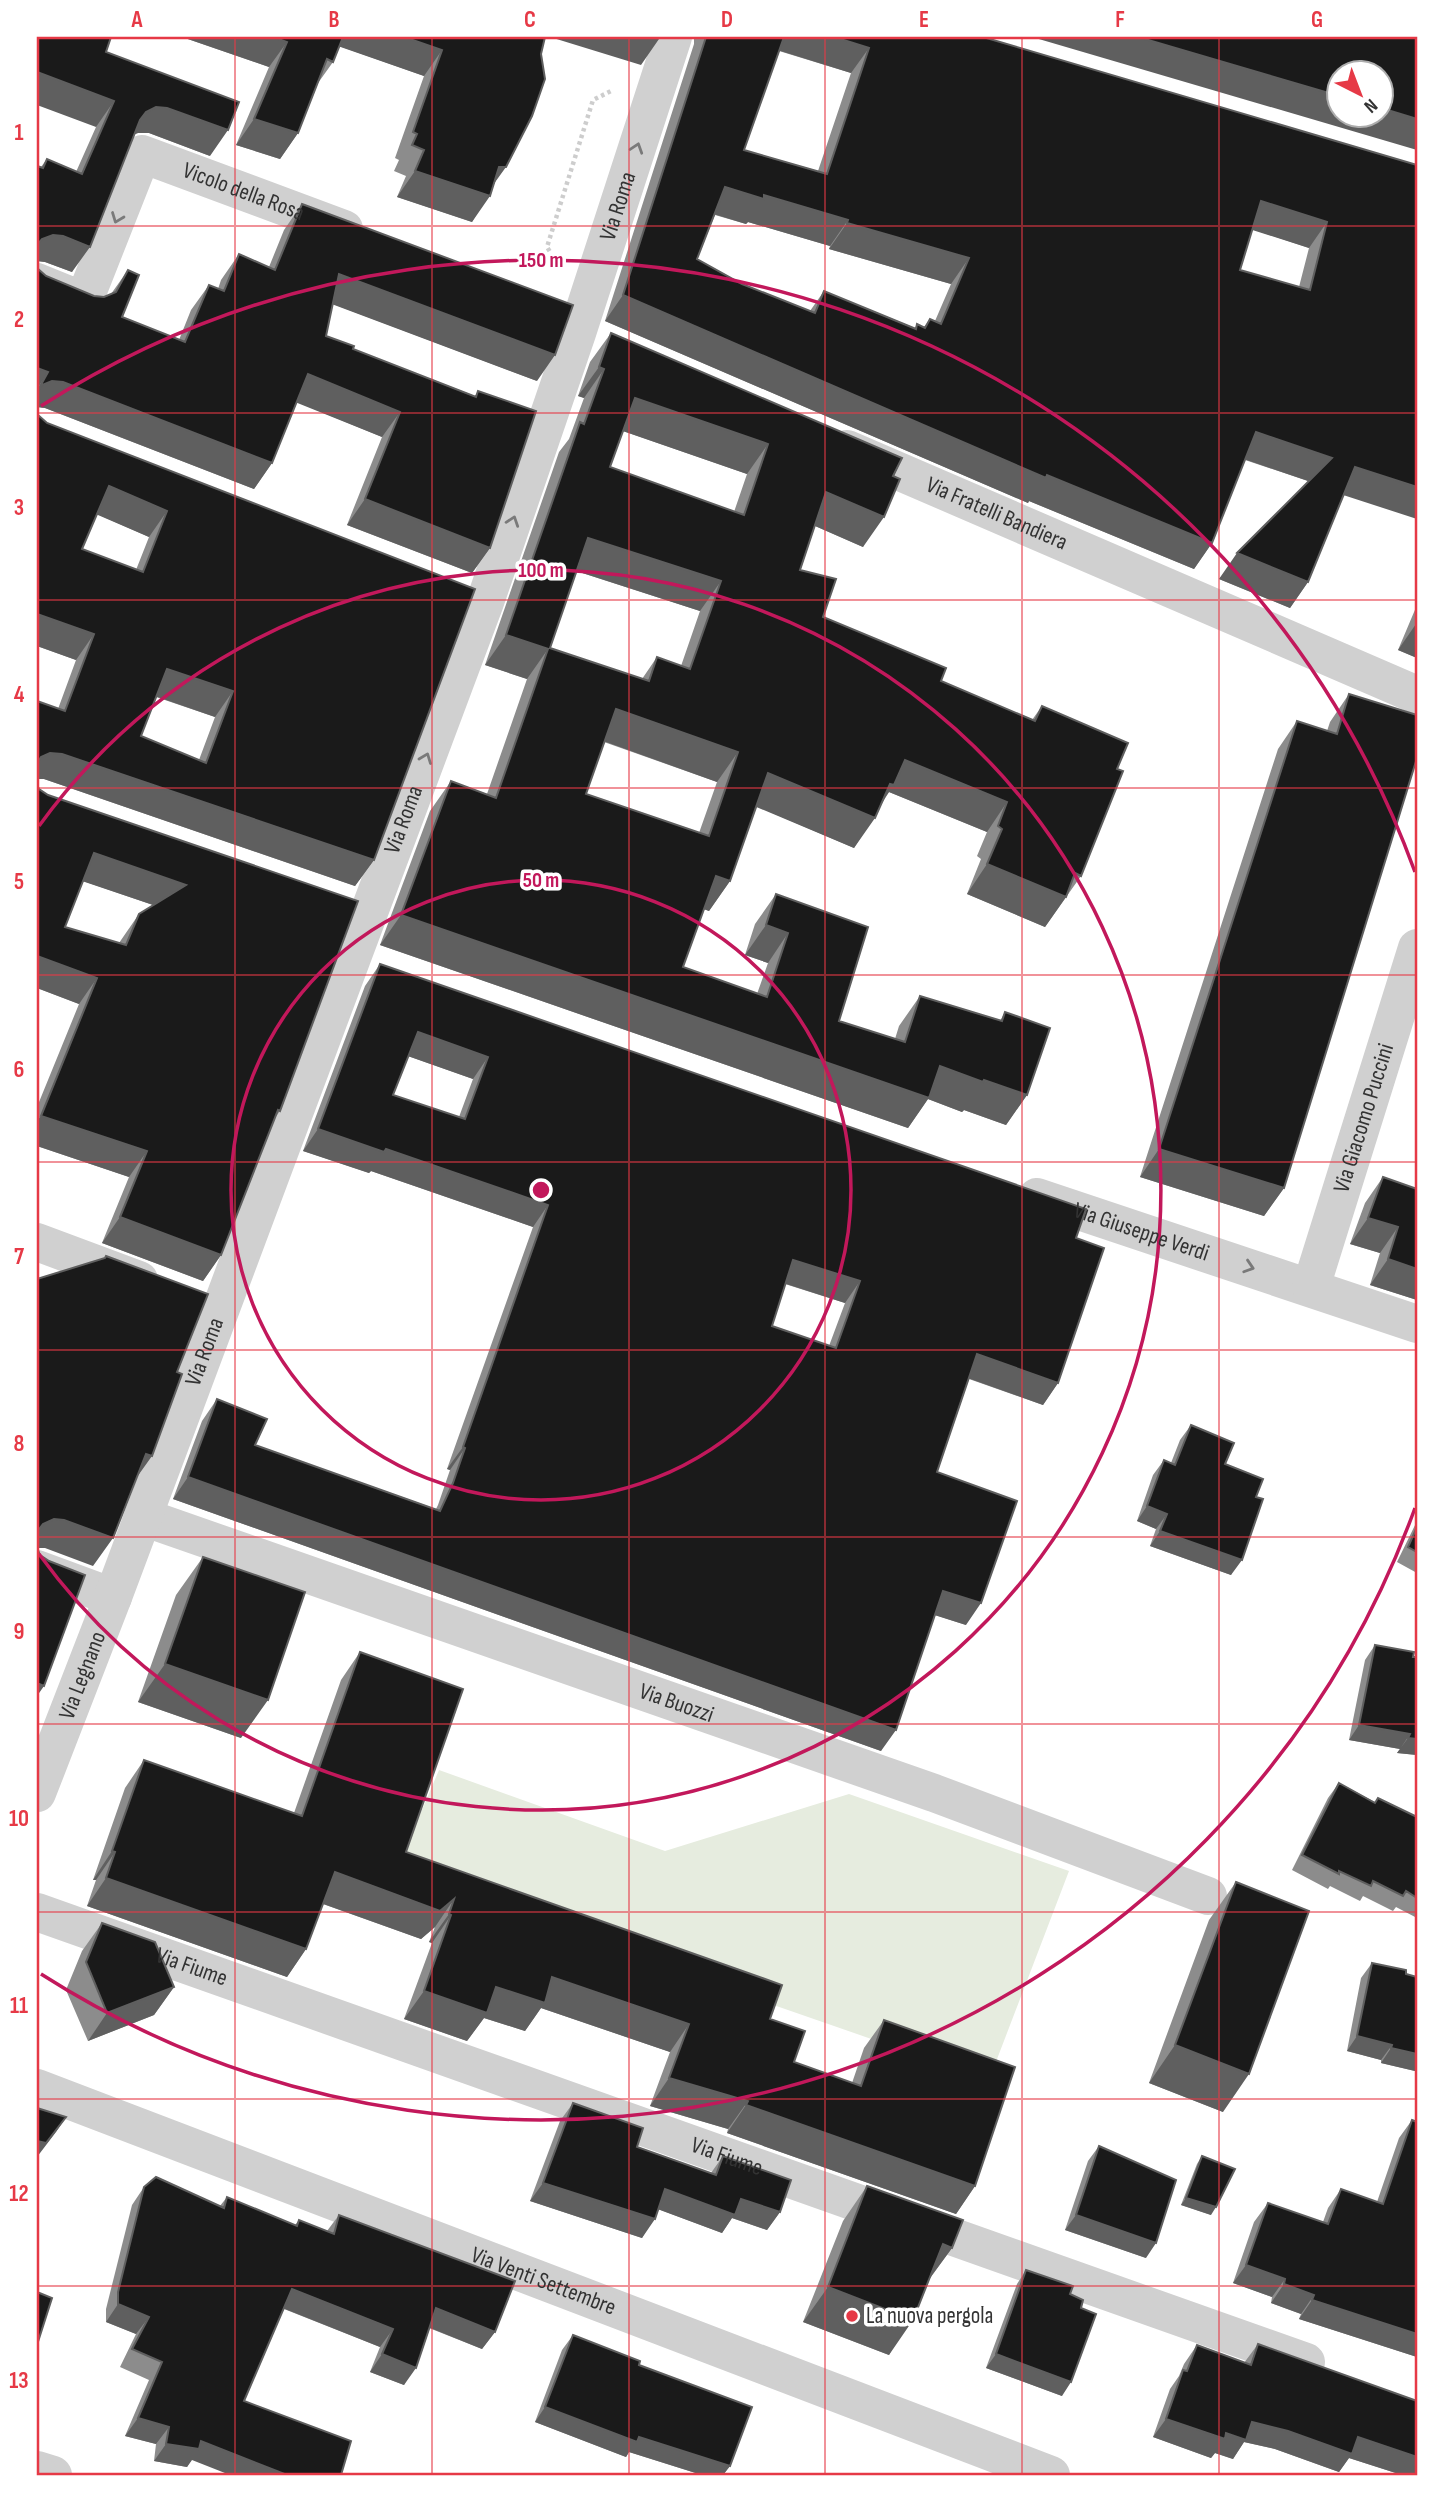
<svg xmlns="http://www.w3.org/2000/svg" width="1454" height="2512" font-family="'Sofia Sans Condensed',sans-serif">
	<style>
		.green { fill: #e6ecdf }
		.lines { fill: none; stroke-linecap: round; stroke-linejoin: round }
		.path { stroke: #cdcdcd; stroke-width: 4.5; stroke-dasharray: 3.5 3.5; stroke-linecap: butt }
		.minor { stroke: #d0d0d0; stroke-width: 38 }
		.wall { fill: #8c8c8c; fill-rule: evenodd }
		.shaded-wall { fill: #5f5f5f }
		.building { fill: #1a1a1a; stroke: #5f5f5f; stroke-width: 2; fill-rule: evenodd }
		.oneway { stroke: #7a7a7a }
		.grid { fill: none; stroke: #e63946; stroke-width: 2; stroke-opacity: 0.55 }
		.ring { fill: none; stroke: #c2185b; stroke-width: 3.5 }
		.poi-dot { fill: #e63946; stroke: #fff; stroke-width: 2.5 }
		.labels { text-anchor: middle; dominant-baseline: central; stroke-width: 7; stroke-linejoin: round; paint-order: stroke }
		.street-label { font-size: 23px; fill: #333; stroke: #fff }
		.poi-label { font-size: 23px; fill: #333; stroke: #fff; text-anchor: start }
		.centre { fill: #c2185b; stroke: #fff; stroke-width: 3.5 }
		.ring-label { font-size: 21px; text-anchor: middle; font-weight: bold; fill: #c2185b; stroke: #fff; stroke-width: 7; stroke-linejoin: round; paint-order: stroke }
		.neatline { fill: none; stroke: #e63946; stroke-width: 2.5 }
		.grid-label { font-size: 23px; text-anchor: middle; font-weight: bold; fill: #e63946 }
	</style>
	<rect width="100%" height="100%" fill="#fff"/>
	<!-- green -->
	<path class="green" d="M 439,1770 L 665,1851 L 849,1794 L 1069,1871 L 989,2080 L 395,1873 Z"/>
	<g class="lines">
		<!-- path -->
		<path class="path" d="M 557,263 L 547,247 L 593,100 L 613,90"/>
		<!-- minor -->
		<g class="minor">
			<path id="s1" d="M 37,282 L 84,301 L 142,154 L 344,229"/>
			<path id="s2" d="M 847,449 L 1417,695"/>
			<path id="s3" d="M 1037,1197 L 1417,1324"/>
			<path d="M 37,1242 L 139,1280"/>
			<path id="s4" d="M 1311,1287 L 1417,948"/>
			<path id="s5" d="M 143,1517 L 934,1793 L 1208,1896"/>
			<path d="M 37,1569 L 113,1597"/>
			<path id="s6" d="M 37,1793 L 113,1597 L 485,602 L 577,333 L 673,37"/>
			<path id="s7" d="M 37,1912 L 1306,2362"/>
			<path id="s8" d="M 37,2088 L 1051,2475"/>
			<path d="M 37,2470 L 53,2475"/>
		</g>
	</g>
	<!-- wall -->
	<path class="wall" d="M 182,37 L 545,37 L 494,184 L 472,222 L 397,197 L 406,176 L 394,171 L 399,160 L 395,158 L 424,76 L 339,46 L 333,62 L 318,83 L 298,133 L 280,159 L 236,145 L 269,67 Z
		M 694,37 L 983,37 L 1417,165 L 1343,495 L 1308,582 L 1290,608 L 1219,579 L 1308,481 L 1245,460 L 1212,543 L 1194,569 L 1029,501 L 1028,503 L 605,321 L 694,44 ZM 779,51 L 851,73 L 818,171 L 744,150 ZM 715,215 L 746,224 L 748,222 L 830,246 L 829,249 L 951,284 L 935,321 L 930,319 L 924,327 L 917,324 L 915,328 L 824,291 L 810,311 L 742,284 L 697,259 ZM 1252,229 L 1309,248 L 1299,287 L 1240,270 Z
		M 106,52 L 210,156 L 149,133 L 138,133 L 134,134 L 72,272 L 45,262 L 37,261 L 37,166 L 41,167 L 47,159 L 76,172 L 96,127 Z
		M 302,204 L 537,381 L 333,304 L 326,336 L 353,349 L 475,396 L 478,391 L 490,548 L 472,573 L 347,525 L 382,437 L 297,402 L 272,463 L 254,489 L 45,408 L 37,407 L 37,268 L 46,276 L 94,296 L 104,297 L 111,294 L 128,270 L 122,317 L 179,340 L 191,310 L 209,285 L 218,289 L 221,280 L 239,254 L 269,267 L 284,230 Z
		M 611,333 L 902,458 L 863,547 L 815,526 L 800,570 L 823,617 L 941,681 L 1032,720 L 1042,706 L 1117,769 L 1081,876 L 1045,927 L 967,894 L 981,859 L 977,856 L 987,832 L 889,792 L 854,848 L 756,806 L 730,881 L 709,911 L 704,909 L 683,967 L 757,994 L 768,963 L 745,955 L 755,924 L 776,894 L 839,1021 L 895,1039 L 899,1026 L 920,996 L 1000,1021 L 1005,1012 L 1027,1095 L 1006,1125 L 964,1110 L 962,1112 L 928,1099 L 908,1128 L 380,945 L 430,811 L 451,781 L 487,794 L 527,679 L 485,665 L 559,452 L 569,439 L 584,398 L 578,396 L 590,362 ZM 623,431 L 747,474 L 734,512 L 610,467 ZM 576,571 L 700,611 L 681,666 L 657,657 L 642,679 L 550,648 ZM 604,742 L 717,782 L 699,833 L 586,794 Z
		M 37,413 L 38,415 L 47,423 L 475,589 L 374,860 L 355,886 L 44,779 L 58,709 L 76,660 L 37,646 ZM 97,514 L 149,537 L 136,570 L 82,549 ZM 156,697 L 215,717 L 199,760 L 141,736 Z
		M 1417,605 L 1417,658 L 1398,650 Z
		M 1349,694 L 1284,1188 L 1264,1216 L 1140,1177 L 1278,749 L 1297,721 L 1327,731 L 1330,722 Z
		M 37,785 L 39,789 L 48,795 L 358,901 L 280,1111 L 274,1119 L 221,1255 L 203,1281 L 102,1243 L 129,1177 L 37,1146 L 37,1107 L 79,1004 L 37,988 ZM 83,881 L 153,905 L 139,914 L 119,943 L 65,927 Z
		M 380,964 L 1076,1238 L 1058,1383 L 1043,1405 L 969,1379 L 937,1472 L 966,1625 L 935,1615 L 881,1751 L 173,1499 L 202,1421 L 217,1399 L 255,1445 L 436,1509 L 438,1505 L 450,1470 L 447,1469 L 533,1227 L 371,1171 L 369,1173 L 303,1151 L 365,986 ZM 408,1056 L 473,1079 L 459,1117 L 393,1095 ZM 785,1284 L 845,1303 L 829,1346 L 772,1326 Z
		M 1383,1177 L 1417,1189 L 1417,1300 L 1370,1285 L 1380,1253 L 1350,1244 L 1365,1203 Z
		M 1191,1425 L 1256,1497 L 1231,1575 L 1150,1546 L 1156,1529 L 1137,1521 L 1153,1475 L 1164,1460 L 1171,1463 L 1180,1440 Z
		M 1417,1521 L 1417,1573 L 1397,1562 Z
		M 203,1557 L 241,1738 L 138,1702 L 176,1595 Z
		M 1375,1645 L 1417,1657 L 1417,1755 L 1397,1753 L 1400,1749 L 1349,1740 L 1365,1660 Z
		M 360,1652 L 406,1852 L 770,2019 L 794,2062 L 852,2083 L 864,2048 L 884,2020 L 975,2186 L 956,2214 L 727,2133 L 728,2129 L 650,2106 L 670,2052 L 541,2008 L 525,2031 L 484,2018 L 467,2041 L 404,2019 L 432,1943 L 429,1942 L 435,1927 L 421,1939 L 323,1904 L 306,1949 L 287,1977 L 87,1906 L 96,1880 L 93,1880 L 125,1788 L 144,1760 L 294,1813 L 341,1680 Z
		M 1339,1783 L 1375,1802 L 1378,1798 L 1417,1817 L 1417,1918 L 1396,1907 L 1393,1911 L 1363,1896 L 1360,1901 L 1330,1886 L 1328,1889 L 1292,1870 L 1328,1798 Z
		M 1236,1882 L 1223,2112 L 1149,2083 L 1209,1920 Z
		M 102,1923 L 174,1987 L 154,2015 L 88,2041 L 66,1990 L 82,1951 Z
		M 1372,1963 L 1417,1977 L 1417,2068 L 1415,2071 L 1381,2063 L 1381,2060 L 1347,2051 L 1361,1978 Z
		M 573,2103 L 637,2147 L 711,2173 L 723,2156 L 780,2212 L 767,2230 L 732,2218 L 722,2233 L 658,2209 L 642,2238 L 530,2201 L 560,2121 Z
		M 1412,2120 L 1417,2122 L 1417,2357 L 1299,2319 L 1301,2314 L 1271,2303 L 1272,2297 L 1233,2283 L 1254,2222 L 1268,2203 L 1323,2222 L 1328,2208 L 1341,2189 L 1377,2202 L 1399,2138 Z
		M 1099,2146 L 1146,2258 L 1065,2230 L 1088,2161 Z
		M 1202,2156 L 1211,2215 L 1181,2205 L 1197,2164 Z
		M 867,2186 L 952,2248 L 928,2281 L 889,2355 L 803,2322 L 843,2221 Z
		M 144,2187 L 220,2206 L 227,2197 L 295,2225 L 299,2220 L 327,2231 L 339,2215 L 495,2332 L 482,2349 L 429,2328 L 404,2385 L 370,2372 L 380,2347 L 284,2309 L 187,2467 L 154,2461 L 156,2444 L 125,2436 L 149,2380 L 120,2367 L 136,2334 L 106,2322 L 106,2309 L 132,2205 Z
		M 1026,2270 L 1070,2294 L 1062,2396 L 986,2368 L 1017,2284 Z
		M 573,2335 L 639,2365 L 730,2466 L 723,2475 L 702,2475 L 629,2452 L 626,2457 L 535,2422 L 562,2350 Z
		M 1258,2344 L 1417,2475 L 1402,2475 L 1349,2458 L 1339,2472 L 1275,2449 L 1244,2442 L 1233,2459 L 1215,2453 L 1211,2458 L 1153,2437 L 1170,2389 L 1179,2376 L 1184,2364 L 1197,2345 L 1244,2363 Z"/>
	<!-- shaded-wall -->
	<path class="shaded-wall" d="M 182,37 L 273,37 L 287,42 L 269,67 Z
		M 337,37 L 404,37 L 442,50 L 424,76 L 332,44 Z
		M 550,37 L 651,37 L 659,39 L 641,65 Z
		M 779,37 L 834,37 L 869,48 L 851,73 L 771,48 Z
		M 1032,37 L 1138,37 L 1339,96 L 1339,116 L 1381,116 L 1381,108 L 1417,119 L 1417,150 Z
		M 37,72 L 114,101 L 96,127 L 37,105 Z
		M 156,107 L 167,108 L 228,130 L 210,156 L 149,133 L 138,133 L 128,137 L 146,112 Z
		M 254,119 L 298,133 L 280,159 L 236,145 Z
		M 506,167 L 488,192 L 490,196 L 472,222 L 397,197 L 415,171 Z
		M 725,187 L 764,195 L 848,220 L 830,246 L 748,222 L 746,224 L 707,212 Z
		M 1261,201 L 1327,222 L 1309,248 L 1243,227 Z
		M 847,223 L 969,258 L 951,284 L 829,249 Z
		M 53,235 L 63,236 L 90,247 L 72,272 L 45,262 L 37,261 L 37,245 L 42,239 Z
		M 339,274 L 555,355 L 537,381 L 321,300 Z
		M 623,295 L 1047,475 L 1212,543 L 1194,569 L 1029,501 L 1028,503 L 605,321 Z
		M 599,367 L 604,369 L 584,398 L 578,396 Z
		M 37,368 L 48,372 L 37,389 Z
		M 308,374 L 400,412 L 382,437 L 290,400 Z
		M 52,381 L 63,382 L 272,463 L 254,489 L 45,408 L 37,407 L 37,392 L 42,385 Z
		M 635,398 L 768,444 L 747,474 L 614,428 Z
		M 1256,432 L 1332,458 L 1314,483 L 1238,457 Z
		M 1355,467 L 1417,487 L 1417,519 L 1337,493 Z
		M 109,486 L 167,511 L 149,537 L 91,512 Z
		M 826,492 L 884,517 L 863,547 L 806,522 Z
		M 365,499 L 490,548 L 472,573 L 347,525 Z
		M 588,538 L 721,581 L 700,611 L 567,568 Z
		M 1237,553 L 1308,582 L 1290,608 L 1219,579 Z
		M 37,614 L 94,634 L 76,660 L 37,646 Z
		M 1416,624 L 1417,625 L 1417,658 L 1398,650 Z
		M 506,635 L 548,649 L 527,679 L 485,665 Z
		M 167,669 L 233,691 L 215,717 L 149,694 Z
		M 616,709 L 738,752 L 717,782 L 595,738 Z
		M 50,753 L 62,754 L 374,860 L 355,886 L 44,779 L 37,779 L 37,764 L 41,757 Z
		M 905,760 L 1007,802 L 987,832 L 889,792 L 873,815 L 869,814 Z
		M 768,773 L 875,818 L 854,848 L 747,803 Z
		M 94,853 L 186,885 L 168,910 L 76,879 Z
		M 987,864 L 1066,897 L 1045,927 L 967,894 Z
		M 716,876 L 730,881 L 709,911 L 695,906 Z
		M 401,915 L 940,1066 L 1027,1095 L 1006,1125 L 964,1110 L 962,1112 L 928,1099 L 908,1128 L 380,945 Z
		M 766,925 L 788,933 L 768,963 L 745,955 Z
		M 37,956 L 97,978 L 79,1004 L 37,988 Z
		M 418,1032 L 488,1057 L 473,1079 L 402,1054 Z
		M 41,1116 L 147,1151 L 129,1177 L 37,1146 L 37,1121 Z
		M 318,1129 L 386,1149 L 548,1205 L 533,1227 L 371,1171 L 369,1173 L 303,1151 Z
		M 1159,1149 L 1284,1188 L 1264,1216 L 1140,1177 Z
		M 120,1217 L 221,1255 L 203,1281 L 102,1243 Z
		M 1368,1218 L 1398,1227 L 1380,1253 L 1350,1244 Z
		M 1388,1259 L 1417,1269 L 1417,1300 L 1370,1285 Z
		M 793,1260 L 860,1281 L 845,1303 L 777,1281 Z
		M 977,1354 L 1058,1383 L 1043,1405 L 962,1376 Z
		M 463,1447 L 465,1448 L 450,1470 L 447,1469 Z
		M 146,1454 L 152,1456 L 132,1484 Z
		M 188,1477 L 896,1730 L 881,1751 L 173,1499 Z
		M 1147,1506 L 1167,1514 L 1156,1529 L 1137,1521 Z
		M 54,1519 L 64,1520 L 113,1538 L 93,1566 L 45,1548 L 37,1548 L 37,1532 L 43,1524 Z
		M 1160,1531 L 1242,1560 L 1231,1575 L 1150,1546 Z
		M 943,1591 L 981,1603 L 966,1625 L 928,1613 Z
		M 165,1664 L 268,1700 L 241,1738 L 138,1702 Z
		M 37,1683 L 44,1686 L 37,1696 Z
		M 1359,1725 L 1410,1734 L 1400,1749 L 1349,1740 Z
		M 1408,1738 L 1417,1739 L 1417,1755 L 1397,1753 Z
		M 112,1851 L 115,1852 L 96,1880 L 93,1880 Z
		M 335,1872 L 454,1899 L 435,1927 L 421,1939 L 315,1901 Z
		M 106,1878 L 306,1949 L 287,1977 L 87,1906 Z
		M 449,1914 L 451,1915 L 432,1943 L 429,1942 Z
		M 552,1977 L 689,2024 L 670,2052 L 541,2008 L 525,2031 L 484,2018 L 467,2041 L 404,2019 L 424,1991 L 496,1987 Z
		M 174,1987 L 154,2015 L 88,2041 L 107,2013 Z
		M 1357,2036 L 1392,2045 L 1381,2060 L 1347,2051 Z
		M 1175,2045 L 1249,2074 L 1223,2112 L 1149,2083 Z
		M 1391,2048 L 1417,2054 L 1417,2068 L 1415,2071 L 1381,2063 Z
		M 669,2078 L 748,2101 L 728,2129 L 650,2106 Z
		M 746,2105 L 975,2186 L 956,2214 L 727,2133 Z
		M 66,2117 L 56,2132 L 37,2157 L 37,2141 Z
		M 543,2183 L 655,2219 L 642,2238 L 530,2201 Z
		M 665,2189 L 741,2199 L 780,2212 L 767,2230 L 732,2218 L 722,2233 L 652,2207 Z
		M 1186,2198 L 1216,2207 L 1211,2215 L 1181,2205 Z
		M 1076,2215 L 1156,2243 L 1146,2258 L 1065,2230 Z
		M 943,2244 L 952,2248 L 927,2282 Z
		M 1246,2265 L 1285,2279 L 1272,2297 L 1233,2283 Z
		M 1284,2284 L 1314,2295 L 1301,2314 L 1271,2303 Z
		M 828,2287 L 913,2320 L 889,2355 L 803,2322 Z
		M 292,2289 L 393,2329 L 380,2347 L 280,2307 Z
		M 1312,2300 L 1417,2334 L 1417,2357 L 1299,2319 Z
		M 118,2304 L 149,2317 L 136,2334 L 106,2322 Z
		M 436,2308 L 495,2332 L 482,2349 L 423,2325 Z
		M 382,2354 L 416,2368 L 404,2385 L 370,2372 Z
		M 996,2354 L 1071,2382 L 1062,2396 L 986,2368 Z
		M 545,2407 L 639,2437 L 730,2466 L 723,2475 L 702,2475 L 629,2452 L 626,2457 L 535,2422 Z
		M 138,2418 L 169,2427 L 156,2444 L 125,2436 Z
		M 1166,2419 L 1226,2433 L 1252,2422 L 1358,2437 L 1417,2457 L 1417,2475 L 1402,2475 L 1349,2458 L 1339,2472 L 1275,2449 L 1244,2442 L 1233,2459 L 1215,2453 L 1211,2458 L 1153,2437 Z
		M 201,2441 L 287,2475 L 230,2475 L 192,2460 L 187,2467 L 154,2461 L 166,2444 Z"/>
	<!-- building -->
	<path class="building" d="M 37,37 L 111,37 L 106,52 L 239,102 L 228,130 L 167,108 L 156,107 L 146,112 L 140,120 L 90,247 L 63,236 L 53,235 L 42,239 L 37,245 L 37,166 L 43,168 L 47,159 L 82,174 L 114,101 L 37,72 Z
		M 273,37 L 343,37 L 333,62 L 327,59 L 298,133 L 254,119 L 287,42 Z
		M 404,37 L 545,37 L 541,54 L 545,79 L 532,116 L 506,167 L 499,167 L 490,196 L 415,171 L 424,150 L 412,145 L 417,134 L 413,132 L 442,50 Z
		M 706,37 L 784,37 L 744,150 L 827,174 L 869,48 L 834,37 L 983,37 L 1417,165 L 1417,487 L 1355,467 L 1308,582 L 1237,553 L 1332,458 L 1256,432 L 1212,543 L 1047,475 L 1046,478 L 623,295 ZM 725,187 L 764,199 L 764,195 L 848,220 L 847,223 L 969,258 L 941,324 L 930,319 L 925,328 L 917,324 L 916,329 L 824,291 L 815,313 L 742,284 L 697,259 ZM 1261,201 L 1327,222 L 1310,290 L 1240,270 Z
		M 1138,37 L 1417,37 L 1417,119 L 1381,108 L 1381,74 L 1339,74 L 1339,96 Z
		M 302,204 L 573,305 L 555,355 L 339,274 L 326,336 L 354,346 L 353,349 L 476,397 L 478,391 L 536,411 L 490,548 L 365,499 L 400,412 L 308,374 L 272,463 L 63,382 L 52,381 L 42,385 L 37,392 L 48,372 L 37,368 L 37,268 L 46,276 L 94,296 L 104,297 L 116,292 L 128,270 L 139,275 L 122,317 L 185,342 L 209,285 L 224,291 L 239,254 L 275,270 Z
		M 611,333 L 902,458 L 893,476 L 900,479 L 884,517 L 826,492 L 800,570 L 836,579 L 823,617 L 946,668 L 941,681 L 1035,721 L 1042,706 L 1128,743 L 1117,769 L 1123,771 L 1081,876 L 1075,873 L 1066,897 L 987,864 L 1002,829 L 998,826 L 1007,802 L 905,760 L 894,785 L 890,784 L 875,818 L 768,773 L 730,881 L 716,876 L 683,967 L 767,997 L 788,933 L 766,925 L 776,894 L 868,927 L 839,1021 L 905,1042 L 920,996 L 1002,1021 L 1005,1012 L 1050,1028 L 1027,1095 L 984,1080 L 983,1082 L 940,1066 L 929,1098 L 401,915 L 451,781 L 496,798 L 548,649 L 506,635 L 580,422 L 584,424 L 604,369 L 599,367 ZM 635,398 L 768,444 L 744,515 L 610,467 ZM 588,538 L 721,581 L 690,669 L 657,657 L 649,681 L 550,648 ZM 616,709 L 738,752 L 709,836 L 586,794 Z
		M 37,413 L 38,415 L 47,423 L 475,589 L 374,860 L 62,754 L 50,753 L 41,757 L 37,764 L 37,701 L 65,711 L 94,634 L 37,614 ZM 109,486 L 167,511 L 143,572 L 82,549 ZM 167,669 L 233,691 L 206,763 L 141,736 Z
		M 1349,694 L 1417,715 L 1417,758 L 1284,1188 L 1159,1149 L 1297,721 L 1337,734 Z
		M 37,785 L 39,789 L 48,795 L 358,901 L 280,1111 L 278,1110 L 221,1255 L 120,1217 L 147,1151 L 41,1116 L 97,978 L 37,956 ZM 94,853 L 186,885 L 139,914 L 126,945 L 65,927 Z
		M 380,964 L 1086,1209 L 1076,1238 L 1104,1248 L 1058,1383 L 977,1354 L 937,1472 L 1017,1501 L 981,1603 L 943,1591 L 896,1730 L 188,1477 L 217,1399 L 267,1419 L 255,1445 L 440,1511 L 453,1483 L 465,1448 L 463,1447 L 548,1205 L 386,1149 L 384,1152 L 318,1129 ZM 418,1032 L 488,1057 L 465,1119 L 393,1095 ZM 793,1260 L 860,1281 L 836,1348 L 772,1326 Z
		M 1383,1177 L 1417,1189 L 1417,1269 L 1388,1259 L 1398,1227 L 1368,1218 Z
		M 106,1256 L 208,1294 L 177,1372 L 182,1374 L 152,1456 L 146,1454 L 113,1538 L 64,1520 L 54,1519 L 43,1524 L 37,1532 L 37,1279 L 105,1258 Z
		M 1191,1425 L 1234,1443 L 1225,1464 L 1263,1479 L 1256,1497 L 1263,1499 L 1242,1560 L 1160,1531 L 1167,1514 L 1147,1506 L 1164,1460 L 1175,1465 Z
		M 1417,1527 L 1417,1552 L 1408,1547 Z
		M 37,1548 L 40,1555 L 49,1561 L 85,1575 L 44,1686 L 37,1683 L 37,1685 Z
		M 203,1557 L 305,1592 L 268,1700 L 165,1664 Z
		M 1375,1645 L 1414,1652 L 1413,1657 L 1417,1657 L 1417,1739 L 1408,1738 L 1410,1734 L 1359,1725 Z
		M 360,1652 L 463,1689 L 406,1852 L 782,1985 L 770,2019 L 805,2031 L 794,2062 L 861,2086 L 884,2020 L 1015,2067 L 975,2186 L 746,2105 L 748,2101 L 669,2078 L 689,2024 L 552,1977 L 545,2003 L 496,1987 L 487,2013 L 424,1991 L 451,1915 L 449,1914 L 454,1899 L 440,1911 L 335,1872 L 306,1949 L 106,1878 L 115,1852 L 112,1851 L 144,1760 L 302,1816 Z
		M 1339,1783 L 1375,1803 L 1378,1798 L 1417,1817 L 1417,1898 L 1406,1891 L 1403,1896 L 1373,1881 L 1371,1886 L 1339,1871 L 1339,1874 L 1302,1855 Z
		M 1236,1882 L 1309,1911 L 1249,2074 L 1175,2045 Z
		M 102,1923 L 155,1942 L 174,1987 L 107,2013 L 86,1962 Z
		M 1372,1963 L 1406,1970 L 1406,1974 L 1417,1977 L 1417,2054 L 1391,2048 L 1392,2045 L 1357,2036 Z
		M 573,2103 L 643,2128 L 637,2147 L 716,2175 L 723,2156 L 791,2180 L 780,2212 L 741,2199 L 735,2215 L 665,2189 L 655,2219 L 543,2183 Z
		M 37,2108 L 66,2117 L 46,2143 L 37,2141 Z
		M 1412,2120 L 1417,2122 L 1417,2334 L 1312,2300 L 1314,2295 L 1284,2284 L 1285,2279 L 1246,2265 L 1268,2203 L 1328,2224 L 1341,2189 L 1383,2204 Z
		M 1099,2146 L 1176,2180 L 1156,2243 L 1076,2215 Z
		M 1202,2156 L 1235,2169 L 1216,2207 L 1186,2198 Z
		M 156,2177 L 224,2208 L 227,2197 L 297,2226 L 299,2220 L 334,2234 L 339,2215 L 515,2281 L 495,2332 L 436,2308 L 416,2368 L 382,2354 L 393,2329 L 292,2289 L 244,2401 L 351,2441 L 341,2475 L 287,2475 L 201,2441 L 199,2449 L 166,2444 L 169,2427 L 138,2418 L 162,2362 L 132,2349 L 149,2317 L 118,2304 L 118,2292 L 144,2187 Z
		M 867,2186 L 963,2220 L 952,2248 L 943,2244 L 913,2320 L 828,2287 Z
		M 1026,2270 L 1073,2286 L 1070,2294 L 1083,2300 L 1081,2308 L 1096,2314 L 1071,2382 L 996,2354 Z
		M 37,2292 L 52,2298 L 37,2345 Z
		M 573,2335 L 640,2361 L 639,2365 L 752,2407 L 730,2466 L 639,2437 L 637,2442 L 545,2407 Z
		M 1258,2344 L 1417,2401 L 1417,2457 L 1358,2437 L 1352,2454 L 1288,2431 L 1252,2422 L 1246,2440 L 1226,2433 L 1225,2439 L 1166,2419 L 1183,2370 L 1187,2371 L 1197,2345 L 1251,2365 Z"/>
	<!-- one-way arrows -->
	<defs><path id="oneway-chevron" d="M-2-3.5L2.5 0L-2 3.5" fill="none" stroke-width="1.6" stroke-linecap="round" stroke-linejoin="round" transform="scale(1.75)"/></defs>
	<g class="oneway">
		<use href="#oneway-chevron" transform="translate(637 148) rotate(-72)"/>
		<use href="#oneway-chevron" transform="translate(117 218) rotate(111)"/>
		<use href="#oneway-chevron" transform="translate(513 521) rotate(-71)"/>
		<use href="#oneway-chevron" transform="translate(426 758) rotate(-69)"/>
		<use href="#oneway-chevron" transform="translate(1249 1267) rotate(18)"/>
	</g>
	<!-- grid -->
	<path class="grid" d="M 235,37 L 235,2475M 432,37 L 432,2475M 629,37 L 629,2475M 825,37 L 825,2475M 1022,37 L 1022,2475M 1219,37 L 1219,2475M 37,226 L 1417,226M 37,413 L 1417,413M 37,600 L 1417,600M 37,788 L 1417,788M 37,975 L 1417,975M 37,1162 L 1417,1162M 37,1350 L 1417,1350M 37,1537 L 1417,1537M 37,1724 L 1417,1724M 37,1912 L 1417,1912M 37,2099 L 1417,2099M 37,2286 L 1417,2286"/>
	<!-- distance rings -->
	<g class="ring">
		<circle cx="541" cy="1190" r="310"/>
		<path d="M39 826A620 620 0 1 1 39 1554"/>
		<path d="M1415 1508A930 930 0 0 1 41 1974M41 406A930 930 0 0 1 1415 872"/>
	</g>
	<!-- markers -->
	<circle class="poi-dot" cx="852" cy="2316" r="7"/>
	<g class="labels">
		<!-- street labels -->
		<g class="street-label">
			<text stroke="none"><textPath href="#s1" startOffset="317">Vicolo della Rosa</textPath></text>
			<text stroke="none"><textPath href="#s6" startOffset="1690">Via Roma</textPath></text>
			<text stroke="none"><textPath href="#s2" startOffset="163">Via Fratelli Bandiera</textPath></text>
			<text stroke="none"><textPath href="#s6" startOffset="1040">Via Roma</textPath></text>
			<text stroke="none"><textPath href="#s4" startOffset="177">Via Giacomo Puccini</textPath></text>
			<text stroke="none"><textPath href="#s3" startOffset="110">Via Giuseppe Verdi</textPath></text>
			<text stroke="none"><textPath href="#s6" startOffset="472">Via Roma</textPath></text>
			<text stroke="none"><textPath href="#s6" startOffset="126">Via Legnano</textPath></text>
			<text stroke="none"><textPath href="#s5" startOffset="565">Via Buozzi</textPath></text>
			<text stroke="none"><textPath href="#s7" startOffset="164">Via Fiume</textPath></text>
			<text stroke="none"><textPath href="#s7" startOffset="732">Via Fiume</textPath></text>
			<text stroke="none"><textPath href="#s8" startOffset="542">Via Venti Settembre</textPath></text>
		</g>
		<!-- poi labels -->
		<g class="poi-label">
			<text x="866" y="2316">La nuova pergola</text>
		</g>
	</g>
	<circle cx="541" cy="1190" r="10" class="centre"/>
	<g class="ring-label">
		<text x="541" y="267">150 m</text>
		<text x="541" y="577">100 m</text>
		<text x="541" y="887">50 m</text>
	</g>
	<!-- border -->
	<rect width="1454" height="2512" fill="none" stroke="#ffffff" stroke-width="77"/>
	<!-- north arrow -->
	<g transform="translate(1360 94) rotate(138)"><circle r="33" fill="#ffffff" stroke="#adadad" stroke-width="2"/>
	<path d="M0-5L12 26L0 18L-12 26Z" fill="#e63946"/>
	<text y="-10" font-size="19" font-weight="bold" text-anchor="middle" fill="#333333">N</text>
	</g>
	<rect x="38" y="38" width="1378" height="2436" class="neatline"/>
	<g class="grid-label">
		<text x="137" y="27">A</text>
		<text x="334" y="27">B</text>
		<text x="530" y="27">C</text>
		<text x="727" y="27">D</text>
		<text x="924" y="27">E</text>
		<text x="1120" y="27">F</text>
		<text x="1317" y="27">G</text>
		<text x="19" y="140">1</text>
		<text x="19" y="327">2</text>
		<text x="19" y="515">3</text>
		<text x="19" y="702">4</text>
		<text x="19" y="889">5</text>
		<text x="19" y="1077">6</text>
		<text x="19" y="1264">7</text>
		<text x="19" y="1451">8</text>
		<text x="19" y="1639">9</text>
		<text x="19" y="1826">10</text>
		<text x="19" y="2013">11</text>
		<text x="19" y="2201">12</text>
		<text x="19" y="2388">13</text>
	</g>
</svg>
